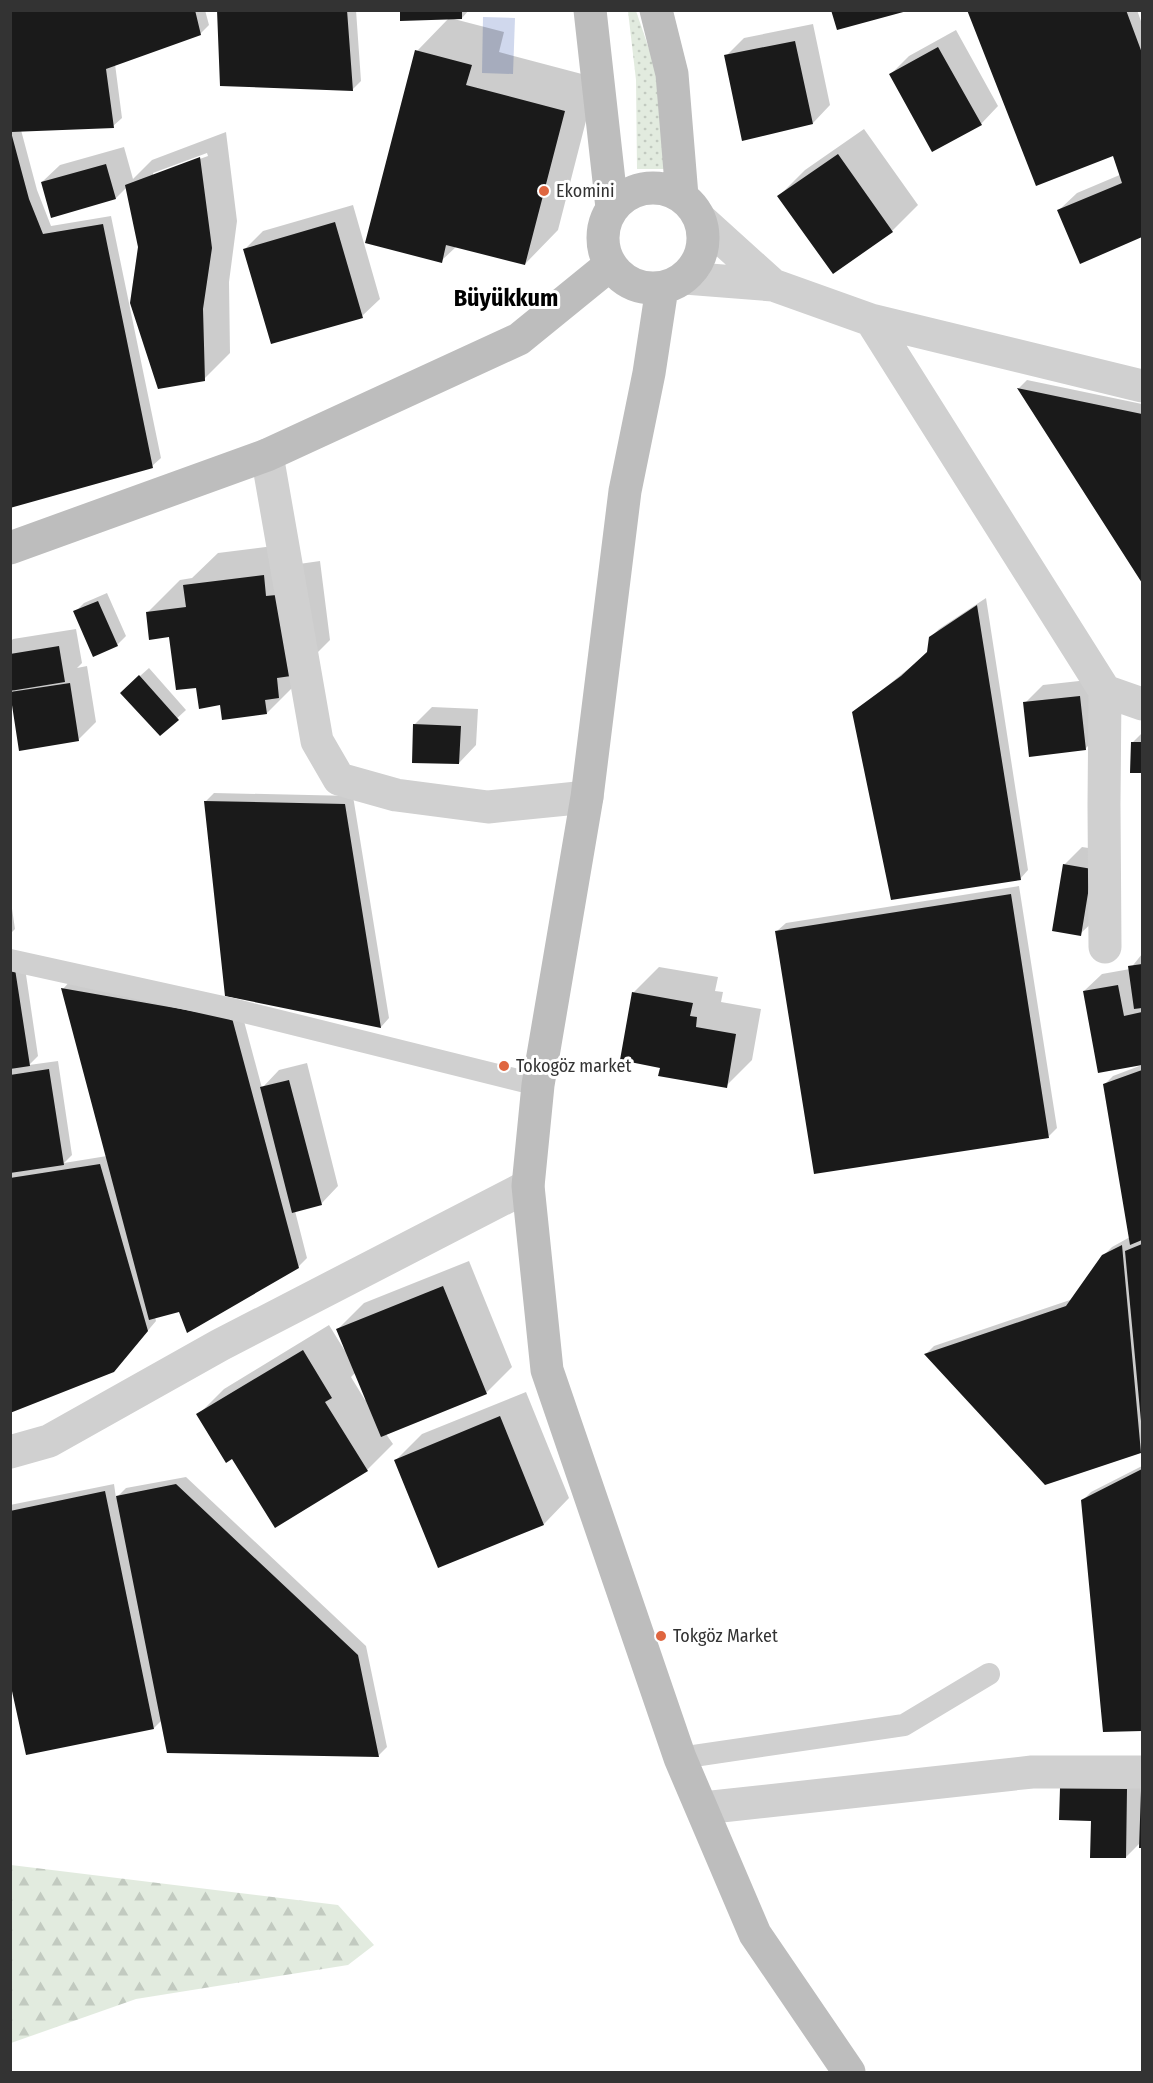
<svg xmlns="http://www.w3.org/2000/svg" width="1153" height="2083" font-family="'Fira Sans Condensed',sans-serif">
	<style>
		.green { fill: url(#green-dots) }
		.forest { fill: url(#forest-firs) }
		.water { fill: #d0d8ed }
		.shadow { fill: #0003; fill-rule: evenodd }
		.building { fill: #1a1a1a }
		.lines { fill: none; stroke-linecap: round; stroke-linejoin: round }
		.lane { stroke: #d0d0d0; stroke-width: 22 }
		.street { stroke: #d0d0d0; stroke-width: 33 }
		.secondary { stroke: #bdbdbd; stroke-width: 33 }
		.poi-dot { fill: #df6640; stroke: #fff; stroke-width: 2 }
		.labels { text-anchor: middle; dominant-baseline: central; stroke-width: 6; stroke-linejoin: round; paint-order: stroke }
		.poi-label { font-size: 18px; fill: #333; stroke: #fff; text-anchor: start }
		.district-label { font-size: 24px; font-weight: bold; fill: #000; stroke: #fff }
	</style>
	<defs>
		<pattern id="green-dots" width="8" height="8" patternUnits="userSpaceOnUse" patternTransform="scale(1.5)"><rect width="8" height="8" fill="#e2ebdf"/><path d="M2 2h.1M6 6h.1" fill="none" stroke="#c2cac0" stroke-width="1.8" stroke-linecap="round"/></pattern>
		<pattern id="forest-firs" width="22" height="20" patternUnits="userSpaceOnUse" patternTransform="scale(1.5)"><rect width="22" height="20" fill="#e2ebdf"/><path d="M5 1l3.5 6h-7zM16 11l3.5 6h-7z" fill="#c2cac0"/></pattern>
	</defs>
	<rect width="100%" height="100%" fill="#fff"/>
	<!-- green -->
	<path class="green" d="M 628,11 L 636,11 L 657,72 L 666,169 L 637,169 L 636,80 Z"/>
	<!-- forest -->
	<path class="forest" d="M 11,1865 L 338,1905 L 374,1945 L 348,1965 L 136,1999 L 11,2043 Z"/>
	<!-- water -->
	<path class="water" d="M 483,17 L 515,18 L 513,74 L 482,73 Z"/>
	<!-- shadow -->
	<path class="shadow" d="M 10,10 L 205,10 L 209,25 L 200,34 L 115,64 L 122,118 L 113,126 L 21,130 L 37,190 L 51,226 L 111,216 L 161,458 L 152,466 L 10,507 Z
		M 219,10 L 356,10 L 361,81 L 353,89 Z
		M 401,10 L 469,10 L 462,18 L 454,19 L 504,32 L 499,52 L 597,78 L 558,230 L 525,264 L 457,246 L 441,261 L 417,51 L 449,18 Z
		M 969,10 L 1137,10 L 1142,24 L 1142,236 L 1081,262 L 1059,210 L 1077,193 L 1122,174 L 1114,154 Z
		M 813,24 L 830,105 L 813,123 L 726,56 L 744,38 Z
		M 956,30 L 998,106 L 981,124 L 891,74 L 909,56 Z
		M 864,129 L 918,205 L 892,231 L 833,272 L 779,196 L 805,170 Z
		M 226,132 L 237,221 L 229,282 L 230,353 L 204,379 L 139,247 L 127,187 L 116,198 L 42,182 L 60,165 L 124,147 L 133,179 L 152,160 ZM 207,153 L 208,156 L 153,176 L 153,173 Z
		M 353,205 L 380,299 L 362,316 L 245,249 L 263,231 Z
		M 1027,380 L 1142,404 L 1142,580 L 1019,388 Z
		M 297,543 L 299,564 L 320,561 L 330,640 L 311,659 L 300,680 L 267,713 L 222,704 L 197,687 L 171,636 L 147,613 L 180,580 L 192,578 L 218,553 Z
		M 107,593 L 126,636 L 117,645 L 75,612 L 84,603 Z
		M 986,598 L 1028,870 L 1020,879 L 854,713 L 929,652 L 930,638 L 939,629 Z
		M 76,629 L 82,663 L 77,668 L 87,666 L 96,722 L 78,740 L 11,693 L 15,689 L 10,689 L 10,642 L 13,639 Z
		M 149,668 L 186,710 L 160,734 L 131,684 Z
		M 1097,679 L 1103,731 L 1085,749 L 1025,703 L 1043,685 Z
		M 432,707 L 478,709 L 476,745 L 459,763 L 414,725 Z
		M 1142,733 L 1142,771 L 1132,771 L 1133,742 Z
		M 214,793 L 353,796 L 389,1018 L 381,1027 L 227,994 L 205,802 Z
		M 1082,847 L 1108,851 L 1098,917 L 1080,934 L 1064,865 Z
		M 1019,886 L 1057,1128 L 1049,1136 L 777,931 L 786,923 Z
		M 10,895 L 15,929 L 10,934 Z
		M 1142,954 L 1142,1063 L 1099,1071 L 1084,991 L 1102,974 L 1130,969 Z
		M 24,961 L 38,1056 L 29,1065 L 58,1061 L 72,1155 L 64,1163 L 107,1156 L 63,989 L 71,980 L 241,1010 L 262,1088 L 279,1070 L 307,1063 L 338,1186 L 321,1204 L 295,1211 L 307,1258 L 298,1267 L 180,1310 L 155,1317 L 156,1321 L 122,1361 L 10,1411 L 10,963 Z
		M 659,967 L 718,977 L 715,991 L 723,992 L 721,1002 L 761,1009 L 752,1060 L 726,1086 L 661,1066 L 633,993 Z
		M 1142,1065 L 1142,1449 L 1141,1451 L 926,1354 L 934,1346 L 1073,1299 L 1103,1256 L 1112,1247 L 1130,1237 L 1104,1085 L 1113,1076 Z
		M 469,1261 L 512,1367 L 486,1393 L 386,1434 L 393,1444 L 367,1470 L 233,1457 L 198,1415 L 224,1389 L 329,1325 L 345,1351 L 338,1329 L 364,1303 ZM 356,1372 L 367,1399 L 365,1400 L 351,1377 Z
		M 526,1392 L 569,1498 L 544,1524 L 396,1460 L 422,1434 Z
		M 1142,1466 L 1142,1730 L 1104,1730 L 1082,1501 L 1091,1492 Z
		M 186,1477 L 366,1646 L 387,1747 L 378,1756 L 162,1720 L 154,1728 L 10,1675 L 10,1505 L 114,1484 L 116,1498 L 126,1488 Z
		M 1142,1772 L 1142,1846 L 1141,1846 L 1141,1842 L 1126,1857 L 1092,1819 L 1061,1789 Z"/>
	<!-- building -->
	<path class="building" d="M 10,10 L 195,10 L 201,35 L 106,69 L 114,128 L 11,132 L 29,199 L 43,234 L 103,224 L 153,468 L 10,508 Z
		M 217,10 L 347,10 L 353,91 L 220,86 Z
		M 400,10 L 462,10 L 462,19 L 400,21 Z
		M 831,10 L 907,10 L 907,11 L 837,30 Z
		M 967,10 L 1126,10 L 1142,53 L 1142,237 L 1080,264 L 1057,210 L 1122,183 L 1113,156 L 1036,186 Z
		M 795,41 L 813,124 L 742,141 L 724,55 Z
		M 938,47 L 982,125 L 932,152 L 889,74 Z
		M 415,50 L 472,65 L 466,85 L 565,111 L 525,265 L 446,245 L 442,263 L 365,243 Z
		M 838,154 L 893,232 L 833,274 L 777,196 Z
		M 200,157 L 212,248 L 203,309 L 205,381 L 158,389 L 130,303 L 138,247 L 125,185 Z
		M 106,164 L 116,199 L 51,218 L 41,182 Z
		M 335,222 L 363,318 L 271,344 L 243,249 Z
		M 1017,388 L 1142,414 L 1142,583 Z
		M 264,575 L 266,596 L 287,594 L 298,675 L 277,678 L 279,698 L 265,700 L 267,714 L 222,720 L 220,705 L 199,709 L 196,688 L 176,690 L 169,637 L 149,640 L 146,612 L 186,607 L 183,585 Z
		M 98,601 L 118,646 L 93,657 L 73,611 Z
		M 977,605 L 1021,880 L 891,900 L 852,712 L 901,676 L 927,652 L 929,637 Z
		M 59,646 L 65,682 L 10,691 L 10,654 Z
		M 139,675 L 179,720 L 160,736 L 120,693 Z
		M 70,683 L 79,741 L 19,751 L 10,692 Z
		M 1080,696 L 1086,750 L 1029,757 L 1023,702 Z
		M 413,724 L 461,726 L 459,764 L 412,763 Z
		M 1131,742 L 1142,742 L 1142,773 L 1130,773 Z
		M 204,801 L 345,804 L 381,1028 L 225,996 Z
		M 1063,864 L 1092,869 L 1081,936 L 1052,931 Z
		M 1011,894 L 1049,1138 L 814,1174 L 775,931 Z
		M 1142,964 L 1142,1008 L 1134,1009 L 1128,966 Z
		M 15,969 L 30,1066 L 10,1069 L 10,970 Z
		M 1118,985 L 1124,1016 L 1142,1012 L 1142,1065 L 1098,1073 L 1083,991 Z
		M 61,988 L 232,1018 L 299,1268 L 187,1333 L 179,1312 L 149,1320 Z
		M 632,992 L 693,1003 L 690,1016 L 697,1017 L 696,1027 L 736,1034 L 727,1088 L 658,1076 L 660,1068 L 620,1060 Z
		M 49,1069 L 64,1165 L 10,1173 L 10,1075 Z
		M 1142,1070 L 1142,1240 L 1130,1245 L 1103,1084 Z
		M 289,1080 L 322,1205 L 292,1213 L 260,1087 Z
		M 100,1164 L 148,1331 L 114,1372 L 10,1413 L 10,1178 Z
		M 1142,1244 L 1142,1421 L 1141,1421 L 1125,1251 Z
		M 1122,1245 L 1141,1453 L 1045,1485 L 924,1354 L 1066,1306 L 1102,1255 Z
		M 443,1286 L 487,1394 L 381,1437 L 336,1329 Z
		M 303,1350 L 332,1398 L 325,1402 L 368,1471 L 275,1528 L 232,1459 L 226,1463 L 196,1414 Z
		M 500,1416 L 544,1525 L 438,1568 L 394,1460 Z
		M 1142,1469 L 1142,1731 L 1103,1732 L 1081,1500 Z
		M 176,1484 L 358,1655 L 379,1757 L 167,1753 L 116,1496 Z
		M 105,1491 L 154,1729 L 26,1755 L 10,1682 L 10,1511 Z
		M 1060,1788 L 1127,1789 L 1126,1858 L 1090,1858 L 1091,1821 L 1059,1820 Z
		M 1141,1791 L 1142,1791 L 1142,1848 L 1139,1848 Z"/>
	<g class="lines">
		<!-- lane -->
		<path class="lane" d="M 10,960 L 232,1009 L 538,1085
			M 680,1758 L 904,1725 L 989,1674"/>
		<!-- street -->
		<path class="street" d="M 701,220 L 773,285
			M 685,278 L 773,285 L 871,320 L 1142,386
			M 871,320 L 1105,691 L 1142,704
			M 267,455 L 317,741 L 339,779 L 396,795 L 488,807 L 587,797
			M 1105,947 L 1104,805 L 1105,691
			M 10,1452 L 49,1441 L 220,1345 L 528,1186
			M 703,1808 L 1032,1772 L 1142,1772"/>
		<!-- secondary -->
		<path class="secondary" d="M 590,10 L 612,208
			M 656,10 L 672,74 L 682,196
			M603 238a50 50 0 1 1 100 0a50 50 0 1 1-100 0Z
			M 662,288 L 649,373 L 625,491 L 587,797 L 538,1085 L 528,1186 L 547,1370 L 680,1758 L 755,1934 L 849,2072
			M 10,548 L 267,455 L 519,339 L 610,265"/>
	</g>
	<!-- markers -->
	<g class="poi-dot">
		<circle cx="544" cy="191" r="6"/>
		<circle cx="504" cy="1066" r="6"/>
		<circle cx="661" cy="1636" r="6"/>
	</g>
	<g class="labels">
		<!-- poi labels -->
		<g class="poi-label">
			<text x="556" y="191">Ekomini</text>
			<text x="516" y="1066">Tokogöz market</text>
			<text x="673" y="1636">Tokgöz Market</text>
		</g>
		<!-- district labels -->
		<g class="district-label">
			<text x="506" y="298">Büyükkum</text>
		</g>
	</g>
	<!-- border -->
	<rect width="1153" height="2083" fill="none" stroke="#333333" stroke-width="24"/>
</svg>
